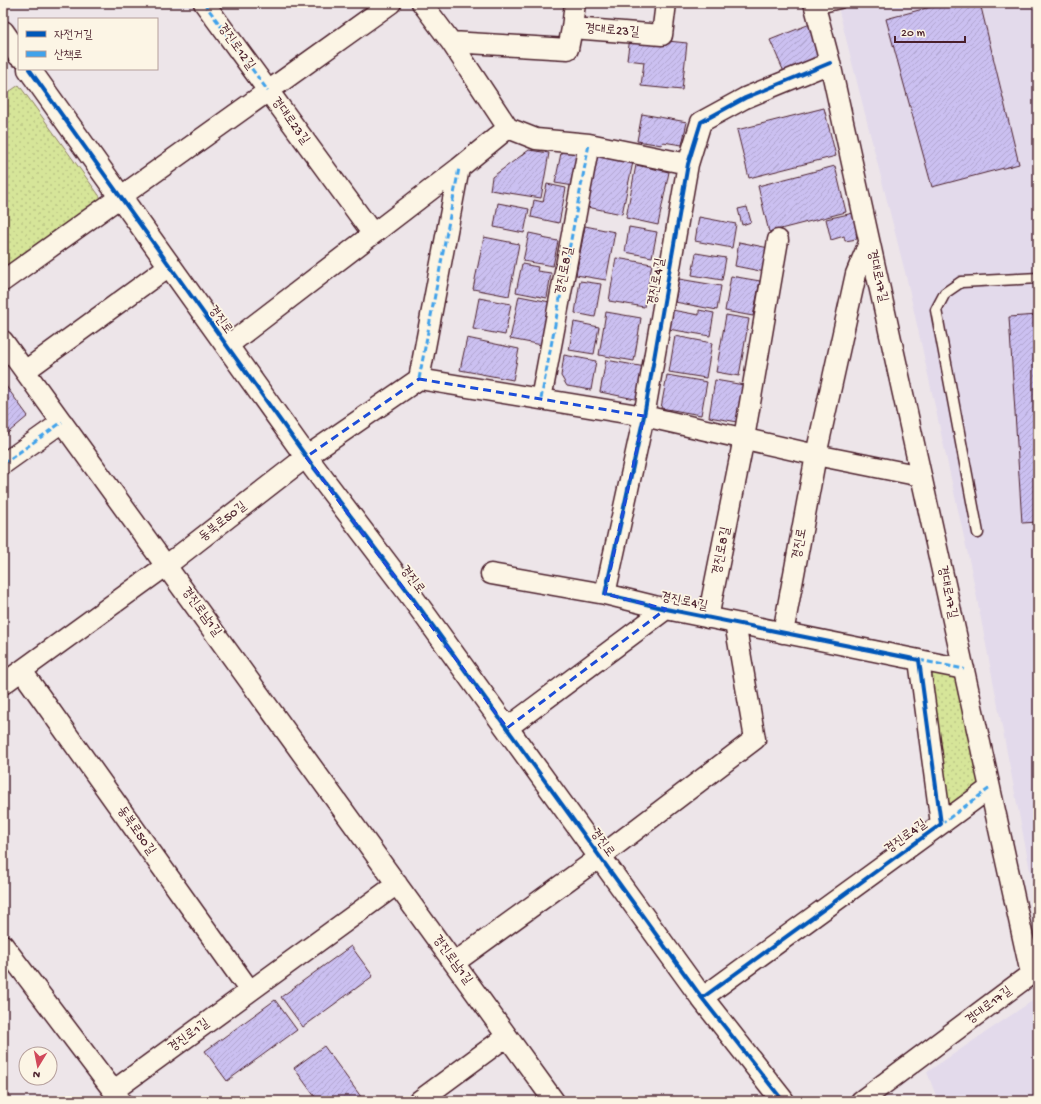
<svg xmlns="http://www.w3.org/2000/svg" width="1041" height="1104" font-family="'Gochi Hand','Poor Story',sans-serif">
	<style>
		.built { fill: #e3daeb }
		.green { fill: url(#green-dots); stroke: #908262 }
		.building { fill: url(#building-hatch); stroke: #4a1f2b }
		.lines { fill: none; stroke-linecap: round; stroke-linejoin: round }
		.service-casing { stroke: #4a1f2b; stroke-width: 13 }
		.minor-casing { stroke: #4a1f2b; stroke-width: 23 }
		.tertiary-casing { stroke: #4a1f2b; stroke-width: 25 }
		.service { stroke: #fcf5e5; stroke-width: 10 }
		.minor { stroke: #fcf5e5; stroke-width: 20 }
		.tertiary { stroke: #fcf5e5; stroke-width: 22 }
		.quiet { stroke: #40a2eb; stroke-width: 3; stroke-dasharray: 6 3; stroke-linecap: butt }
		.cycleway-casing { stroke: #fcf5e5; stroke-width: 6 }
		.cycleway { stroke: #0057b8; stroke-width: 4 }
		.marked { fill: none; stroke: #1d4ed8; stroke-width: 3; stroke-dasharray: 8 5; stroke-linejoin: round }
		.labels { text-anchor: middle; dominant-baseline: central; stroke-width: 3.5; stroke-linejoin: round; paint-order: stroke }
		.street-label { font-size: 13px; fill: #4a1f2b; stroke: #fcf5e5 }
	</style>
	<defs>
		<pattern id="green-dots" width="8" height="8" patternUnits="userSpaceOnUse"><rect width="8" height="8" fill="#d6e599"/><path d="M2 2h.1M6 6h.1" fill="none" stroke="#b9c484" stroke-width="1.8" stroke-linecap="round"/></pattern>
		<pattern id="building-hatch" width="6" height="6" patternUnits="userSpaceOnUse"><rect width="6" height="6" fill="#cbc0f1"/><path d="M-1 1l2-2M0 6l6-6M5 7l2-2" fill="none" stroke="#b0a5cf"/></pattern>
	</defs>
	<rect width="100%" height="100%" fill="#ede5e9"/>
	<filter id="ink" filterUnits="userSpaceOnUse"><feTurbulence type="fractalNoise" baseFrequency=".025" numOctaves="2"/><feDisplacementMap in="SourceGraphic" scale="8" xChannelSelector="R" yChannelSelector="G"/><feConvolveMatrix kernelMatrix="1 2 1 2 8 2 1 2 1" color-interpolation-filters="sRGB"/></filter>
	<g filter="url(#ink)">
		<!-- built -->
		<path class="built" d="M 837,3 L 1038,3 L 1038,911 L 972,573 L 907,280 Z
			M 1038,997 L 1038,1101 L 938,1101 L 927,1072 Z"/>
		<!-- green -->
		<path class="green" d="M 19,85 L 101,198 L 3,268 L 3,96 Z
			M 919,660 L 964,669 L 990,788 L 941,824 Z"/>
		<!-- building -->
		<path class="building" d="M 945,3 L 980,3 L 1019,164 L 932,187 L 886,19 Z
			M 810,24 L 823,56 L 784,72 L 770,40 Z
			M 630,37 L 687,43 L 682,90 L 641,86 L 644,62 L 627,60 Z
			M 3,78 L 7,84 L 3,87 Z
			M 824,108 L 836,156 L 749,178 L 737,130 Z
			M 642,114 L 687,122 L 682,145 L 663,142 L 662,145 L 637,141 Z
			M 562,148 L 581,152 L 574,186 L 555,183 Z
			M 529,150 L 549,153 L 541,198 L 490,190 L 492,177 Z
			M 597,155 L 633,162 L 622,214 L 587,207 Z
			M 636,165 L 669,172 L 658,225 L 626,218 Z
			M 835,166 L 846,212 L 769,232 L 758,186 Z
			M 547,184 L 566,188 L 559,223 L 531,217 L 534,200 L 543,202 Z
			M 498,203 L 529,209 L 524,233 L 494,227 Z
			M 747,207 L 751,222 L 742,225 L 738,209 Z
			M 858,212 L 863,232 L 856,233 L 857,239 L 845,241 L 844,236 L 831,240 L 826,219 Z
			M 699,217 L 736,224 L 732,248 L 695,241 Z
			M 585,226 L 615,232 L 606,280 L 576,275 Z
			M 629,227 L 657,232 L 652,257 L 625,252 Z
			M 529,233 L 543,236 L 542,238 L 558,241 L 553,266 L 523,261 Z
			M 484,237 L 519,244 L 509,296 L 473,289 Z
			M 739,242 L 769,248 L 765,272 L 735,266 Z
			M 696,253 L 726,258 L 722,280 L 692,275 Z
			M 616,258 L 652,264 L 644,307 L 609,301 Z
			M 522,264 L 538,267 L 537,271 L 551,273 L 547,298 L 516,292 Z
			M 731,276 L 760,281 L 753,316 L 725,311 Z
			M 679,279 L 721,286 L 717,310 L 675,302 Z
			M 580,281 L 601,284 L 595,317 L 575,313 Z
			M 519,296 L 550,302 L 542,345 L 510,339 Z
			M 479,298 L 511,304 L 505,335 L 473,329 Z
			M 672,310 L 699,315 L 699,310 L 714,313 L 710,336 L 668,329 Z
			M 606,312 L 641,318 L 634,361 L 599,355 Z
			M 726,315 L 749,319 L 739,376 L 716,372 Z
			M 1038,315 L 1038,522 L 1022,523 L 1009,317 Z
			M 574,322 L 599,327 L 594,354 L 569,350 Z
			M 675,336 L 712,343 L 706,378 L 669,372 Z
			M 467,338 L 519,349 L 513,380 L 460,370 Z
			M 564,355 L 596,361 L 591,390 L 567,386 L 561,376 Z
			M 606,360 L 651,368 L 646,394 L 635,399 L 600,392 Z
			M 667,375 L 707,382 L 701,415 L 661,408 Z
			M 715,380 L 744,385 L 738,422 L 709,417 Z
			M 3,382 L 28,416 L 3,437 Z
			M 351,946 L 373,976 L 303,1027 L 281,997 Z
			M 275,1000 L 297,1030 L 227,1081 L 205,1051 Z
			M 324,1046 L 364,1101 L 318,1101 L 294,1068 Z"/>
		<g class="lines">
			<!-- service casing -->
			<g class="service-casing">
				<path id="service" d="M 815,9 L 840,3
					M 978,533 L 936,310 L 945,293 L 961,282 L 1038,278"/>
			</g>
			<!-- minor casing -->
			<g class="minor-casing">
				<path id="minor" d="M 204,3 L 373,234
					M 814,3 L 830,63 L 1031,974 L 861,1101
					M 572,28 L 575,3
					M 451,42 L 568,49 L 572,28 L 662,35 L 666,3
					M 508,128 L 536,139 L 589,144 L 688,164
					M 3,281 L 391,3
					M 3,341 L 554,1101
					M 227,346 L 459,168 L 508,128 L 451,42 L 422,3
					M 25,371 L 169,266
					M 419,379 L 459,168
					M 541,399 L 589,144
					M 3,464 L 62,422
					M 491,574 L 605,594
					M 708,618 L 744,438 L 778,240
					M 783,633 L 816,455 L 856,274 L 869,243
					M 919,660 L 964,669
					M 22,671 L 250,991
					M 3,684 L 167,565 L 306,457 L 419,379 L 644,416 L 816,455 L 921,476
					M 507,728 L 666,609
					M 941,824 L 990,788
					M 3,945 L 121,1101
					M 454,963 L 600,857 L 755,739 L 735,623
					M 702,998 L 941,824 L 919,660 L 666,609 L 605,594 L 644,416 L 688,164 L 701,122 L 745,98 L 830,63
					M 113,1091 L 397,884
					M 419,1101 L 507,1036"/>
			</g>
			<!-- tertiary casing -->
			<g class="tertiary-casing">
				<path id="tertiary" d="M 3,32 L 19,55
					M 29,69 L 315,469 L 409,593 L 702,998 L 783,1101"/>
			</g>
			<!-- service -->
			<use href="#service" class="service"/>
			<!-- minor -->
			<use href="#minor" class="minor"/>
			<!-- tertiary -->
			<use href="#tertiary" class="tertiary"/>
			<!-- quiet -->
			<path class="quiet" d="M 204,3 L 268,91
				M 419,379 L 459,168
				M 541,399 L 589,144
				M 3,464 L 62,422
				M 919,660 L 964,669
				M 941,824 L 990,788"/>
			<!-- cycleway casing -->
			<g class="cycleway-casing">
				<path id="cycleway" d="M 29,69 L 315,469 L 409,593 L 702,998 L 783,1101
					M 702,998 L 941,824 L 919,660 L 666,609 L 605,594 L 644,416 L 688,164 L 701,122 L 745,98 L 830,63"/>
			</g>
			<!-- cycleway -->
			<use href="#cycleway" class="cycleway"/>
		</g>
	</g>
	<!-- marked area -->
	<path class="marked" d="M 419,379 L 644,416 L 605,594 L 666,609 L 507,728 L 306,457 Z"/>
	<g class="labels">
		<!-- street labels -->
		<g class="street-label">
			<text transform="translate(612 31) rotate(4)">경대로23길</text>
			<text transform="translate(236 47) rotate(54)">경진로12길</text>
			<text transform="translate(290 121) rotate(54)">경대로23길</text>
			<text transform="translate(565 271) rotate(-79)">경진로8길</text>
			<text transform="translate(877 276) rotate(77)">경대로17길</text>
			<text transform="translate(657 282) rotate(-80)">경진로4길</text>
			<text transform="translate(220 320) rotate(54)">경진로</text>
			<text transform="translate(223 522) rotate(-38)">동북로50길</text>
			<text transform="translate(800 544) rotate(-79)">경진로</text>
			<text transform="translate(722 551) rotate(-79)">경진로8길</text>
			<text transform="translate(412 580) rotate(53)">경진로</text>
			<text transform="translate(947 592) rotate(78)">경대로17길</text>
			<text transform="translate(684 602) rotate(12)">경진로4길</text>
			<text transform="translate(201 612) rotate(54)">경진로남1길</text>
			<text transform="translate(136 831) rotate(55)">동북로50길</text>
			<text transform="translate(906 837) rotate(-36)">경진로4길</text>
			<text transform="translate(602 843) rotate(54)">경진로</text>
			<text transform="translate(452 960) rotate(54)">경진로남1길</text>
			<text transform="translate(989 1006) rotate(-37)">경대로17길</text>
			<text transform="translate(189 1036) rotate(-36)">경진로1길</text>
		</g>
	</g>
	<!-- margin -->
	<rect width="1041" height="1104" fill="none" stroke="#fcf5e5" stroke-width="16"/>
	<rect x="8" y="8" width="1025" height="1088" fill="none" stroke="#4a1f2b" stroke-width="1.5" filter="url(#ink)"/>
	<!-- legend -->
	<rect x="18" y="18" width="140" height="52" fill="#fcf5e5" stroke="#b59f9b"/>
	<rect x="26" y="31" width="20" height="6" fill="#0057b8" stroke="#b59f9b"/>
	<text x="54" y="38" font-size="12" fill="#4a1f2b">자전거길</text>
	<rect x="26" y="51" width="20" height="6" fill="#40a2eb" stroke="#b59f9b"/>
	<text x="54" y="58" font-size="12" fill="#4a1f2b">산책로</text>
	<!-- north arrow -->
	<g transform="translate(38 1066) rotate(190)"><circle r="19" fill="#fcf5e5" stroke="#b59f9b"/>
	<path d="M0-3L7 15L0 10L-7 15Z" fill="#d1495b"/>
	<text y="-6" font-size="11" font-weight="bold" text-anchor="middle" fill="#4a1f2b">N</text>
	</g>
	<!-- scale -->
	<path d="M895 36v6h70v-6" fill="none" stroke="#4a1f2b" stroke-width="2"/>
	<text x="901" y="36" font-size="12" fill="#4a1f2b" stroke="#fcf5e5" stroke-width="3" paint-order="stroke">20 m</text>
</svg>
